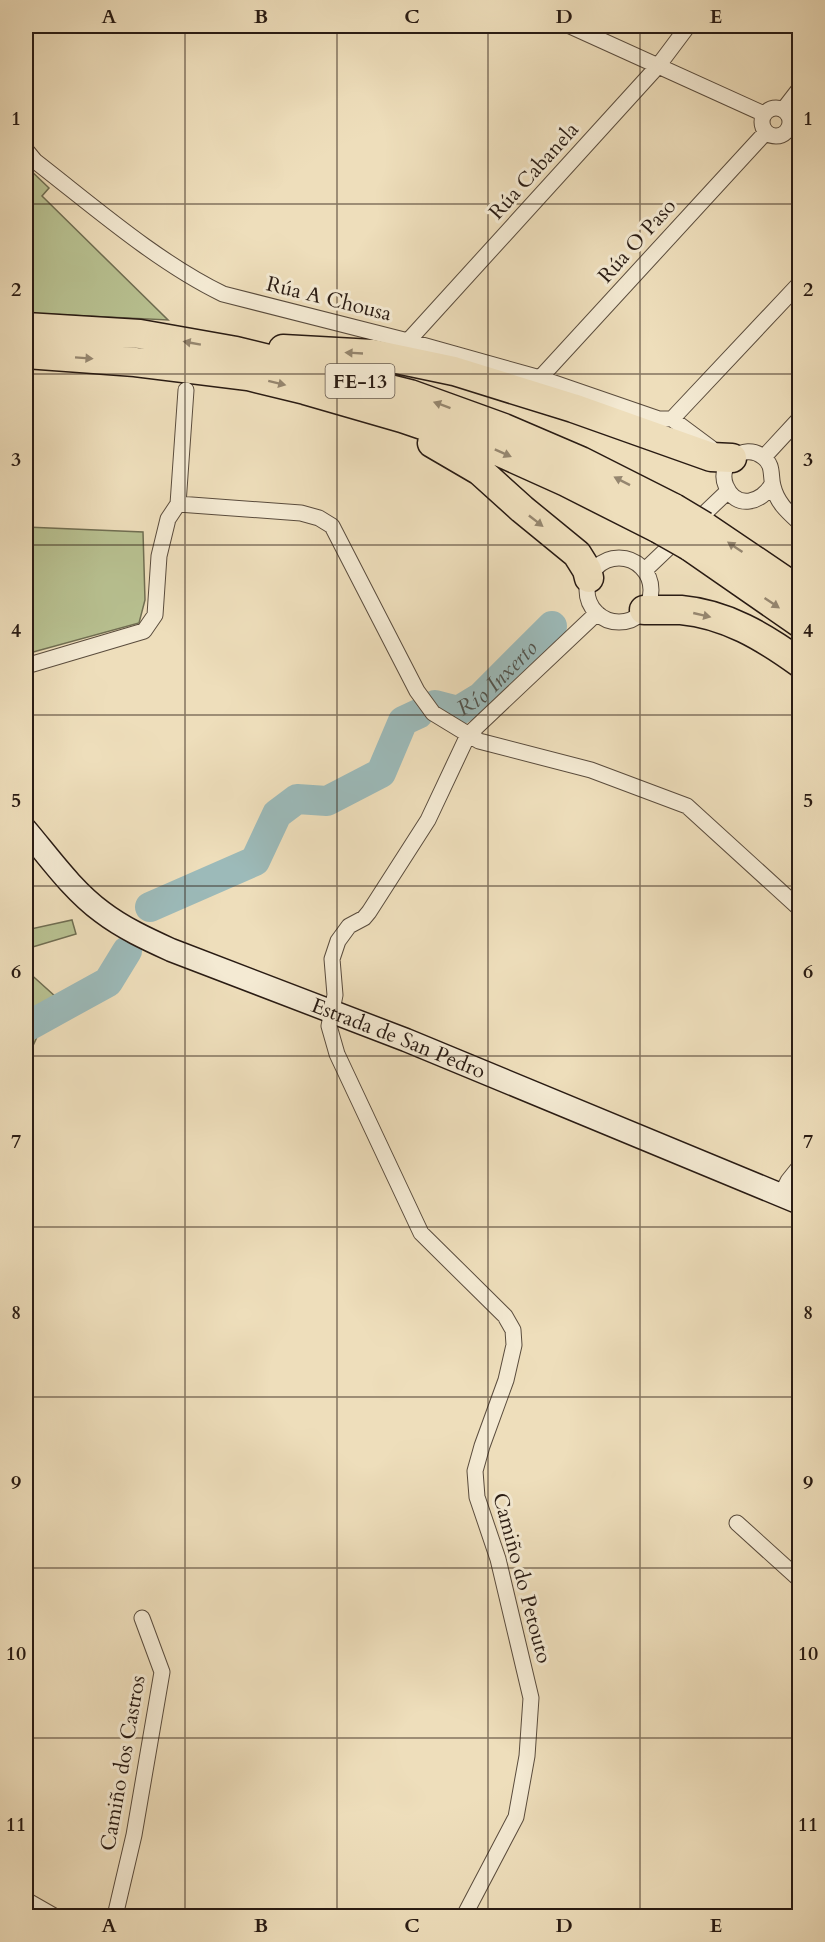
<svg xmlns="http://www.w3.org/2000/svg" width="825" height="1942" font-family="Cardo,serif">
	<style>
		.green { fill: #b8c191; stroke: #706e52; stroke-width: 1.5 }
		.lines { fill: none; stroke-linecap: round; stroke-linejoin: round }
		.river { stroke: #9cbab9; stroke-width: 30 }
		.street-casing { stroke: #5a4c3d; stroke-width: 17 }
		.secondary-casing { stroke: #291b13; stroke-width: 25 }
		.highway-casing { stroke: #291b13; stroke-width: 31 }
		.street { stroke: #f4ead3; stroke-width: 15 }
		.secondary { stroke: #f4ead3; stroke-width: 22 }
		.highway { stroke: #eedebb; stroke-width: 28 }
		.highway-bridge-casing { stroke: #291b13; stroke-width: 31; stroke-linecap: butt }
		.highway-bridge { stroke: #eedebb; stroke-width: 28 }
		.oneway { fill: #95866f }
		.grid { fill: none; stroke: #291b13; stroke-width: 1.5; stroke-opacity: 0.55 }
		.labels { text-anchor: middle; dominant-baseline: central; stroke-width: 6; stroke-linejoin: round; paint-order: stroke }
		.shield { fill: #f4ead3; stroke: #66594d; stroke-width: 1.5 }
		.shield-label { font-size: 20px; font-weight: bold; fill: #291b13 }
		.street-label { font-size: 21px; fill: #291b13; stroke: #f4ead3 }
		.water-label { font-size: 22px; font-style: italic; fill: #51534d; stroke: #f4ead3 }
		.neatline { fill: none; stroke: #291b13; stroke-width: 2 }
		.grid-label { font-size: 20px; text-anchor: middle; font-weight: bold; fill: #291b13 }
	</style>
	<rect width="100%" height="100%" fill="#eedebb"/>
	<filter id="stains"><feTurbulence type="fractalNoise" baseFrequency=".00333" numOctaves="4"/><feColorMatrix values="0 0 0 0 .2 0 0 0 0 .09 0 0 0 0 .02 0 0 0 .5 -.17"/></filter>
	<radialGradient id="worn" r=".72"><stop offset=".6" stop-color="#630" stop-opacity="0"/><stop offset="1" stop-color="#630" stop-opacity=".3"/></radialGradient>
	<!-- green -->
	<path class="green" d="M 26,166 L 49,188 L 42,196 L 168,320 L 26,313 Z
		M 26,527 L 143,532 L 145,600 L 139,623 L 26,654 Z
		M 72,920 L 76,934 L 26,949 L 26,930 Z
		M 26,970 L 67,1007 L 43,1024 L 26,1061 Z"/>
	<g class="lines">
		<!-- river -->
		<g class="river">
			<path id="s1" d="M 435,705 L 458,711 L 481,697 L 552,626"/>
			<path d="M 150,907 L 255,861 L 277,814 L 297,799 L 327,801 L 381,773 L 403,721 L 418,714"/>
			<path d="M 26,1026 L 30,1025 L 108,982 L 127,951"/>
		</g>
		<!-- street casing -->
		<g class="street-casing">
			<path id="street" d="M 570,26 L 764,114
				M762 122a14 14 0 1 1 28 0a14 14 0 1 1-28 0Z
				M 783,110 L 800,88
				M 26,150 L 35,161 C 93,206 157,262 223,294 L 408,341 L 540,378 L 659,419 L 672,419 L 800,283
				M 408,341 L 658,66 L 688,26
				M 540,378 L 766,132
				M 672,419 L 711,448
				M 764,457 L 800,418
				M 772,484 C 762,503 736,510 726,486 C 716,464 744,441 763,457 C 774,465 770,475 773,486 C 777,503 788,512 800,523
				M 178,504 L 186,390
				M587 590a32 32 0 1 1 64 0a32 32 0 1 1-64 0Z
				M 645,570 L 728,491
				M 26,666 L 144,631 L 155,615 L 159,556 L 168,519 L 178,504 L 301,513 L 319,518 L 332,526 L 417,691 L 433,713 L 479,741 L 591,770 L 687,806 L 800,909
				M 781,1195 L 788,1181 L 800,1166
				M 737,1523 L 800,1580
				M 26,1900 L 54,1916
				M 115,1916 L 134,1835 L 162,1672 L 142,1618
				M 464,1916 L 516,1817 L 527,1756 L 531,1698 L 498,1559 L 477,1497 L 475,1471 L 482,1446 L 506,1380 L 514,1345 L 513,1330 L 505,1316 L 421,1233 L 337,1054 L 329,1026 L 335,995 L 332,959 L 338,941 L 349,926 L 364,918 L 369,912 L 428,820 L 468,735 L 597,613"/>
		</g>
		<!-- secondary casing -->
		<g class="secondary-casing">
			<g id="secondary">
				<path id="s2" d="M 26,830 C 49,857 72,890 102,912 C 123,928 147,939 171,950 L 406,1040 L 800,1203"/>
			</g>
		</g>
		<!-- highway casing -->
		<g class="highway-casing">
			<path id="highway" d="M 26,327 L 140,334 L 236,351 L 410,394 L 504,428 L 581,461 L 674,508
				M 283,349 L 373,354 L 454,371 L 573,408 L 711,457 L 732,458
				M 26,354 L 135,362 L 248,376 L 305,390 L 402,418 L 493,449 L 566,482 L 659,529
				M 432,443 L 480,471 L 522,509 L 577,554 L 587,570 L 589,578
				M 704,526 L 800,591
				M 689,546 L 800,623
				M 644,610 C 656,610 669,610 681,610 C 726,614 764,637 800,663"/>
		</g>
		<!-- street -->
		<use href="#street" class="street"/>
		<!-- secondary -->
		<use href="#secondary" class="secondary"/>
		<!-- highway -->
		<use href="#highway" class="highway"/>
		<!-- highway-bridge casing -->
		<g class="highway-bridge-casing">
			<path id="highway-bridge" d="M 674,508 L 704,526
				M 659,529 L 689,546"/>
		</g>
		<!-- highway-bridge -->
		<use href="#highway-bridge" class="highway-bridge"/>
	</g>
	<!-- one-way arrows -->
	<defs><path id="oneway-solid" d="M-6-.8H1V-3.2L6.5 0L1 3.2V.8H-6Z" transform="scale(1.5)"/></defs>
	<g class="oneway">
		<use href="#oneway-solid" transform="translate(192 343) rotate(-170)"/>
		<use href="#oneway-solid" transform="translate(354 353) rotate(-177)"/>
		<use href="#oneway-solid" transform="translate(84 358) rotate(4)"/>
		<use href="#oneway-solid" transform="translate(277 383) rotate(14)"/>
		<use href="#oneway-solid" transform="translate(442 405) rotate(-160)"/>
		<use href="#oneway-solid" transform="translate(503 453) rotate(24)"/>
		<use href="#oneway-solid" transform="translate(622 481) rotate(-153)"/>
		<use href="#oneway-solid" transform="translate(536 521) rotate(38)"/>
		<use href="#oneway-solid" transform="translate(735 547) rotate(-146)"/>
		<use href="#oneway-solid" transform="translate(772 603) rotate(34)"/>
		<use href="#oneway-solid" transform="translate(702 615) rotate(13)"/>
	</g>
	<!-- grid -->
	<path class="grid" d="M 185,26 L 185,1916M 337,26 L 337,1916M 488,26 L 488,1916M 640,26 L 640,1916M 26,204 L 800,204M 26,374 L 800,374M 26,545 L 800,545M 26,715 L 800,715M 26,886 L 800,886M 26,1056 L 800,1056M 26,1227 L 800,1227M 26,1397 L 800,1397M 26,1568 L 800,1568M 26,1738 L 800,1738"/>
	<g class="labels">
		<!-- shield labels -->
		<rect class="shield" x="325.5" y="364" width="69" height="34" rx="4.5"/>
		<g class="shield-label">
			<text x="360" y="381">FE-13</text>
		</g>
		<!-- street labels -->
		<g class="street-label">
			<text transform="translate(534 171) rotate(-48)">Rúa Cabanela</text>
			<text transform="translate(637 241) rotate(-48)">Rúa O Paso</text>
			<text transform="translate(329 299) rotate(14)">Rúa A Chousa</text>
			<text stroke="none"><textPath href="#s2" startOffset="435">Estrada de San Pedro</textPath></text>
			<text transform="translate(522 1578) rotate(75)">Camiño do Petouto</text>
			<text transform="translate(123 1763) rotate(-80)">Camiño dos Castros</text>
		</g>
		<!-- water labels -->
		<g class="water-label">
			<text stroke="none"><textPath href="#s1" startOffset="75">Río Inxerto</textPath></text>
		</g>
	</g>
	<!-- margin -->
	<rect width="825" height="1942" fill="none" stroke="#eedebb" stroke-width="66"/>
	<rect x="33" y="33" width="759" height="1876" class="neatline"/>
	<g class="grid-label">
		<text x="109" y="23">A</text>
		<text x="261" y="23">B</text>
		<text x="412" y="23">C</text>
		<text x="564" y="23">D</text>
		<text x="716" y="23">E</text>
		<text x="16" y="125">1</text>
		<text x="808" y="125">1</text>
		<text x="16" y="296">2</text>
		<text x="808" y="296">2</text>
		<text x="16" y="466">3</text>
		<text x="808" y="466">3</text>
		<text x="16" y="637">4</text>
		<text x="808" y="637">4</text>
		<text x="16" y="807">5</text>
		<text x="808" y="807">5</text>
		<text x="16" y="978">6</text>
		<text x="808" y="978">6</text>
		<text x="16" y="1148">7</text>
		<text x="808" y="1148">7</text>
		<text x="16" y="1319">8</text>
		<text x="808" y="1319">8</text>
		<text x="16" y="1489">9</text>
		<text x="808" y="1489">9</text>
		<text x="16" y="1660">10</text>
		<text x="808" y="1660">10</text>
		<text x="16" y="1831">11</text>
		<text x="808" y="1831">11</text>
		<text x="109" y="1932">A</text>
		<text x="261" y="1932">B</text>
		<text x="412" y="1932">C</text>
		<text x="564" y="1932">D</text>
		<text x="716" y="1932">E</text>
	</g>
	<rect width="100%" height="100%" filter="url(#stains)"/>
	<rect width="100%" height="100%" fill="url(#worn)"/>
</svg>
